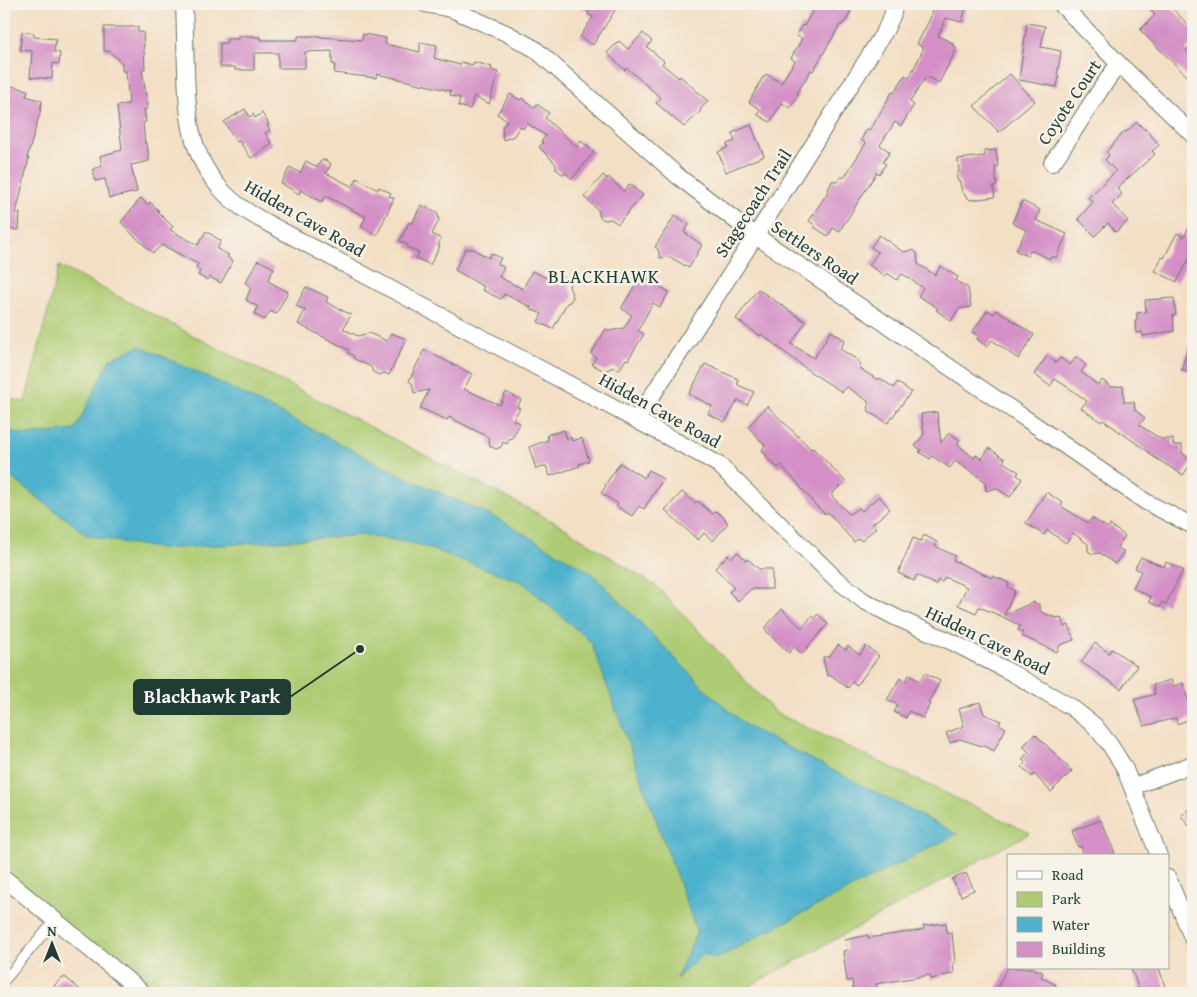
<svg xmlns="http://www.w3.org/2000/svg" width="1197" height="997" font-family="'Gentium Book Plus',serif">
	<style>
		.green { fill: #aecc73; stroke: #668454 }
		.water { fill: #4eb2cd; stroke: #367880 }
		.building { fill: #d38fc6 }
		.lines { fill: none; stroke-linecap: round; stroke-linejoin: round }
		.service-casing { stroke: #697666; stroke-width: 11 }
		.minor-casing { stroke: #697666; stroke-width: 18 }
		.service { stroke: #fff; stroke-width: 9 }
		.minor { stroke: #fff; stroke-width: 16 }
		.labels { text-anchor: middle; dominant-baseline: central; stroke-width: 5; stroke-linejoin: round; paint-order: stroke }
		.street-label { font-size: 18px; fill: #1f3d34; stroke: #f7f3e8 }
		.neighbourhood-label { font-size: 19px; letter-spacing: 1px; fill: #1f3d34; stroke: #f7f3e8 }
		.leader { fill: none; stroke: #1f3d34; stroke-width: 2 }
		.callout-dot { fill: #1f3d34; stroke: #f7f3e8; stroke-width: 2 }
		.callout { fill: #1f3d34; stroke: #1f3d34; stroke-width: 2 }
		.callout-label { font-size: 19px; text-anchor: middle; font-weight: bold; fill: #fff }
	</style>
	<rect width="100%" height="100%" fill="#f7f3e8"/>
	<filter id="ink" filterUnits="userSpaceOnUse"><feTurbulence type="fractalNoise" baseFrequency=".02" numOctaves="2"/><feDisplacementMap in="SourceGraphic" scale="10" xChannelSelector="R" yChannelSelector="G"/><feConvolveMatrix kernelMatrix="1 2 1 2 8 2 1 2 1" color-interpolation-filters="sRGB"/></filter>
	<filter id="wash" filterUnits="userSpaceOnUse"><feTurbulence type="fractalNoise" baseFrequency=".0096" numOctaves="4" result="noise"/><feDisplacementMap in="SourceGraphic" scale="20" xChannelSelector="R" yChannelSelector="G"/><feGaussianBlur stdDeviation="1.12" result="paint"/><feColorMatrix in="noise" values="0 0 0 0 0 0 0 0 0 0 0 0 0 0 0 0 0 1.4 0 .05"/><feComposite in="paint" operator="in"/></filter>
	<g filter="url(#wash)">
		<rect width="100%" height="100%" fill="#f3dfc4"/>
		<!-- green -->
		<path class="green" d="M 59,266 L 560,525 L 656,586 L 776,713 L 1030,833 L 737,993 L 143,993 L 4,878 L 4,398 L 25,402 Z"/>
		<!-- water -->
		<path class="water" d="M 140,346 L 227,386 L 405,477 L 500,520 L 592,573 L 707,691 L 748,727 L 957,834 L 764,933 L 716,959 L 703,954 L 676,979 L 697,932 L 591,642 L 522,582 L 417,544 L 363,535 L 164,549 L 114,541 L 87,535 L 4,472 L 4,430 L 27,435 L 75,430 L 110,359 Z"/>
		<g id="blocks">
			<!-- building -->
			<path class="building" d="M 575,4 L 619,4 L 593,45 L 580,37 L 593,17 L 588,14 L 589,12 Z
				M 817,4 L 854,4 L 847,19 L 842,25 L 840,25 L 813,71 L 811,70 L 797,93 L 799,94 L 790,108 L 782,103 L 770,122 L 758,115 L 760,109 L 749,102 L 763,77 L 764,78 L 766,74 L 781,83 L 795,61 L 791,58 L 802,39 L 796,35 L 802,25 L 804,26 Z
				M 934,4 L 967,4 L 962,22 L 946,18 L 938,36 L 953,43 L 952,45 L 957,48 L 939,83 L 926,76 L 910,102 L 914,105 L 901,126 L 895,122 L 880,145 L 890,152 L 883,162 L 886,164 L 879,174 L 877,172 L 839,232 L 833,228 L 828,236 L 814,227 L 815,225 L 809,221 L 829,190 L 828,189 L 833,180 L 837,182 L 841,176 L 844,178 L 866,143 L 861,140 L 867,129 L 869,130 L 874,124 L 892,92 L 894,93 L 905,75 L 909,78 L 924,48 L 917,44 L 930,19 Z
				M 1144,4 L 1168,4 L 1193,30 L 1193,43 L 1186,50 L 1193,57 L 1193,82 L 1140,30 L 1155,15 Z
				M 1027,23 L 1045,26 L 1041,47 L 1061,51 L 1057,76 L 1059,76 L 1057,87 L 1019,80 Z
				M 104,27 L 138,27 L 138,32 L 143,32 L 145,69 L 142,69 L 148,109 L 144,109 L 146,122 L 143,123 L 145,144 L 147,144 L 149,161 L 131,165 L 137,192 L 109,198 L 105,179 L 95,181 L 93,169 L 102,166 L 100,156 L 122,150 L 117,106 L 129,104 L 126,71 L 122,71 L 122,63 L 109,51 L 104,51 Z
				M 22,32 L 34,33 L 34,37 L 56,39 L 54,52 L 60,53 L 59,64 L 53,63 L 52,79 L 30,77 L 32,51 L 20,50 Z
				M 643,33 L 652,41 L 647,47 L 664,61 L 662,64 L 679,78 L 680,76 L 708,101 L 700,110 L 701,111 L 684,127 L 656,103 L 661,98 L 627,68 L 625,70 L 607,53 L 619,41 L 628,49 Z
				M 363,34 L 386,38 L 385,44 L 420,52 L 420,42 L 437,45 L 434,58 L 460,65 L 461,62 L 473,65 L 474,62 L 492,67 L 491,70 L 498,72 L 489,104 L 474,96 L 470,109 L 458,106 L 460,98 L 450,95 L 451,91 L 377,74 L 376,78 L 334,73 L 335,64 L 332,64 L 332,51 L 305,52 L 305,68 L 278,68 L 278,53 L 254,53 L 254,70 L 235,70 L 235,67 L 220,67 L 220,43 L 227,43 L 227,39 L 238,39 L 238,36 L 254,36 L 254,37 L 261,37 L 261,40 L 298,40 L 298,36 L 320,36 L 320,37 L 362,40 Z
				M 1010,74 L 1035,101 L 999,132 L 974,106 Z
				M 11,86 L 28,90 L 26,96 L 42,101 L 40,113 L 27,158 L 29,158 L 16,213 L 20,213 L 19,230 L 4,229 L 4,135 L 11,109 L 6,108 Z
				M 510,94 L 520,100 L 522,98 L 535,108 L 537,104 L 549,113 L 545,118 L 577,147 L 581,141 L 594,152 L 572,179 L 566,173 L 562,174 L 556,169 L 556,164 L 539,147 L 543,143 L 541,141 L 546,136 L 527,123 L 523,129 L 520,126 L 514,136 L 503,140 L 502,128 L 507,121 L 497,114 Z
				M 245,109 L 250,117 L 253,114 L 255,118 L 262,113 L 269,124 L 267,125 L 270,130 L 265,133 L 272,144 L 251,158 L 239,141 L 237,142 L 224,122 Z
				M 1137,122 L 1145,130 L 1146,129 L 1159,145 L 1152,151 L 1155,154 L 1117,188 L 1122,194 L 1112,204 L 1128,221 L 1116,232 L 1108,223 L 1095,236 L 1078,219 L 1093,202 L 1088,198 L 1116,171 L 1105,160 L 1109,155 L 1106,152 L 1125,131 L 1126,132 Z
				M 751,125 L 764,156 L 726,172 L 718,152 L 728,147 L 727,144 L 735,141 L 732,133 Z
				M 996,150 L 998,167 L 995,167 L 997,186 L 993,187 L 995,197 L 970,200 L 962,192 L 960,182 L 957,180 L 957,174 L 959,171 L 958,159 L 985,156 L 985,151 Z
				M 325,160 L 331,164 L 326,173 L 353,187 L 357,178 L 378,190 L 379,187 L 391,193 L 389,196 L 394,198 L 377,235 L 361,226 L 366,217 L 326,196 L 322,202 L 301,190 L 299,194 L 281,183 L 290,167 L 300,173 L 306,161 L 317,167 L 321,161 Z
				M 603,175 L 607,179 L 608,177 L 624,191 L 629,184 L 643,195 L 618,224 L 611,219 L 604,220 L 599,216 L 599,211 L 584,197 Z
				M 141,198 L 148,205 L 150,202 L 159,211 L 158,212 L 173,227 L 170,230 L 198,245 L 206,231 L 221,241 L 217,249 L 229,255 L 227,257 L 233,261 L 221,283 L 209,277 L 207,280 L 198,275 L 200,271 L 196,268 L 198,264 L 162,245 L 153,253 L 133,235 L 121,222 Z
				M 1022,201 L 1040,210 L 1036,220 L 1067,234 L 1056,258 L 1052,256 L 1050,259 L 1030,250 L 1028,256 L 1016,251 L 1026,230 L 1012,223 Z
				M 421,205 L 437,212 L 439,220 L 432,234 L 441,239 L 438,245 L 440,246 L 430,265 L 416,258 L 419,253 L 407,247 L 408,245 L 400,241 L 409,222 L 412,224 Z
				M 675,215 L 689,225 L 684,232 L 702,245 L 689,268 L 670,257 L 660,258 L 658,249 L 655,247 Z
				M 1193,219 L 1193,251 L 1177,282 L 1155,271 L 1162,257 L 1164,258 L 1177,233 L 1184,237 Z
				M 879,235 L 903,252 L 913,250 L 917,253 L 918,264 L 935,275 L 941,266 L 958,277 L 956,281 L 968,288 L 971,307 L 959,309 L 951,321 L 936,310 L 938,308 L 918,296 L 923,288 L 906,276 L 902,274 L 897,280 L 887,273 L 885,276 L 869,265 L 878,252 L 871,247 Z
				M 466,248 L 470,250 L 471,248 L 489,258 L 491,253 L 501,258 L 498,264 L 504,267 L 499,277 L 523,289 L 532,271 L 555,282 L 558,275 L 571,281 L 569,286 L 573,297 L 570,302 L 567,303 L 553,329 L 538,322 L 542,314 L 530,309 L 531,307 L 504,294 L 501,299 L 482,290 L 484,287 L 455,270 Z
				M 258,260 L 274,268 L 268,281 L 288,292 L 276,314 L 270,311 L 265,320 L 254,314 L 258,307 L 246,300 L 251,287 L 245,283 Z
				M 645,269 L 657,276 L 653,282 L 669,292 L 660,307 L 653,303 L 638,330 L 644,334 L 628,360 L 626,359 L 619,370 L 614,367 L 604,371 L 592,364 L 596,357 L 591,354 L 606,329 L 610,331 L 624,328 L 632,315 L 622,309 L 622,307 Z
				M 306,287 L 328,297 L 326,302 L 351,315 L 343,329 L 358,336 L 369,333 L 387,341 L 391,333 L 406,339 L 389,375 L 384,373 L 379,375 L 373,372 L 371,367 L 353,358 L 354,356 L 348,353 L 349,350 L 298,324 L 305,310 L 296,306 Z
				M 758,289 L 806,322 L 791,344 L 814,358 L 831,331 L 845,340 L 840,349 L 859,361 L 858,363 L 861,365 L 859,368 L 878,380 L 880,378 L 894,388 L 897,382 L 911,392 L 888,423 L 869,412 L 868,401 L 847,387 L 842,392 L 809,371 L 761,334 L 760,336 L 736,319 Z
				M 1174,298 L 1176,315 L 1173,315 L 1174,331 L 1143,336 L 1142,332 L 1136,333 L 1135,321 L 1137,321 L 1137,313 L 1146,312 L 1145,300 Z
				M 988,310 L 994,314 L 997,310 L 1034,335 L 1018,359 L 992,340 L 987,347 L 977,339 L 979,336 L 972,332 Z
				M 1192,340 L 1193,340 L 1193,373 L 1181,369 Z
				M 424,350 L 472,374 L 464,389 L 500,405 L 506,392 L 521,400 L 517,407 L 520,408 L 513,420 L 520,423 L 512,439 L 510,438 L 507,444 L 503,442 L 501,447 L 496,449 L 490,446 L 488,437 L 449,417 L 447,420 L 420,408 L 429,390 L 414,393 L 412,383 L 409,381 Z
				M 1047,356 L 1056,363 L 1060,358 L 1070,365 L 1076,357 L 1086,365 L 1081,372 L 1098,385 L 1102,380 L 1111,387 L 1123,386 L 1124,402 L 1134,402 L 1135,410 L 1145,418 L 1139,425 L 1161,439 L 1173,439 L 1173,445 L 1182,445 L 1182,453 L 1193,461 L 1183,475 L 1149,454 L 1150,453 L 1103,420 L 1101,422 L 1081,408 L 1087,401 L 1069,388 L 1055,379 L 1050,386 L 1034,374 Z
				M 705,364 L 738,379 L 738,385 L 754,392 L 747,405 L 738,400 L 725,422 L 708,414 L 712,406 L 689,394 Z
				M 767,406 L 811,449 L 813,448 L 845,481 L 831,495 L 849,514 L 859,508 L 862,511 L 879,496 L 890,509 L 872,524 L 876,528 L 861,541 L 859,538 L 854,542 L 828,512 L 825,514 L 811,501 L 812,500 L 800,487 L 801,487 L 781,465 L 778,468 L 766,457 L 767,456 L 762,450 L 765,445 L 748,427 Z
				M 937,412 L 941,443 L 949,433 L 960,440 L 957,444 L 974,458 L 976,455 L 982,459 L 989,448 L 1005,459 L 1003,462 L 1019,472 L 1017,475 L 1022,479 L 1010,497 L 996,488 L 986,491 L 985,481 L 955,461 L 950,468 L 932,456 L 930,459 L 919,452 L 921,450 L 915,446 L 924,434 L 921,414 Z
				M 564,430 L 567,439 L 571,437 L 572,441 L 582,438 L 589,461 L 579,464 L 580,466 L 550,476 L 546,466 L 536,469 L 529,447 L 548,440 L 547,435 Z
				M 620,463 L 644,478 L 649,470 L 663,479 L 644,509 L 639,506 L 632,516 L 616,506 L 618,504 L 601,493 L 606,486 L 605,485 Z
				M 682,492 L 695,503 L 697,501 L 713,514 L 716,511 L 726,519 L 725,520 L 728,523 L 713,541 L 704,533 L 698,540 L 665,510 Z
				M 1046,492 L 1063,503 L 1061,506 L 1088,523 L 1092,518 L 1108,528 L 1110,525 L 1125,536 L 1117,547 L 1124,552 L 1115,564 L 1100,553 L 1092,554 L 1088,551 L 1088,544 L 1073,533 L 1066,543 L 1047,530 L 1044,535 L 1026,523 Z
				M 924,535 L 937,542 L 935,546 L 955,556 L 953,560 L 992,578 L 993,576 L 1009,583 L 1008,587 L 1015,591 L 1004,615 L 1034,602 L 1039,605 L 1041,612 L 1056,618 L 1061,617 L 1064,627 L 1069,625 L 1074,640 L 1060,645 L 1057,652 L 1022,636 L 1023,633 L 1018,630 L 1020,626 L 1001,616 L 979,607 L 976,613 L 958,605 L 967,587 L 945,577 L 942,582 L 938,580 L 936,585 L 917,575 L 914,581 L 898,573 L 913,538 L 921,541 Z
				M 738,552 L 745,560 L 749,560 L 759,569 L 772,569 L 772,589 L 751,589 L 738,601 L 729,592 L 734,588 L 715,568 L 728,555 L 731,558 Z
				M 1141,557 L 1164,567 L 1166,562 L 1183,570 L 1166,604 L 1162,602 L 1160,607 L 1149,602 L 1151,597 L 1133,588 L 1141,571 L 1135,568 Z
				M 782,609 L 802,628 L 812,616 L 814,618 L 818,614 L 828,624 L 802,654 L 794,647 L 789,653 L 764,629 Z
				M 1095,643 L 1109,653 L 1112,649 L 1137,666 L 1121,689 L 1081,662 Z
				M 838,645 L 846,650 L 848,646 L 860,655 L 866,646 L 879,656 L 857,685 L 852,682 L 848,688 L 831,675 L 827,676 L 823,657 L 829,657 Z
				M 925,673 L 940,681 L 928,703 L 930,704 L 923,718 L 909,711 L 906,718 L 894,712 L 898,705 L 887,700 L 900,678 L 906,681 L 909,675 L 920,681 Z
				M 1171,680 L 1173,686 L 1183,683 L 1193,718 L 1177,724 L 1176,718 L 1144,726 L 1134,700 L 1155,694 L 1153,685 Z
				M 980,702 L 984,714 L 1001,721 L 999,724 L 1006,728 L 994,751 L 985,746 L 982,746 L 960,739 L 950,743 L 946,733 L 964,726 L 959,709 Z
				M 1035,734 L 1072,771 L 1051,792 L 1034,774 L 1032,777 L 1022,767 L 1026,763 L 1022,759 L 1029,752 L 1023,746 Z
				M 1193,805 L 1193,831 L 1181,816 Z
				M 1101,820 L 1116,856 L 1084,856 L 1081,846 L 1078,847 L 1072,831 Z
				M 966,873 L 974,890 L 961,896 L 952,879 Z
				M 946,923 L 947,933 L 952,933 L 955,962 L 953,963 L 954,973 L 931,979 L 930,975 L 876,984 L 876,988 L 853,990 L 852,980 L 847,981 L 843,951 L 847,950 L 845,940 L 868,935 L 868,938 L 917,931 L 924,929 L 923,926 Z
				M 1007,968 L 1033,968 L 1043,973 L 1041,977 L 1056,985 L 1052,993 L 1021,993 L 1012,988 L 1010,993 L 1007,993 L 997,988 Z
				M 1131,968 L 1159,968 L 1167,993 L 1140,993 Z
				M 65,977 L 84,993 L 48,993 L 61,978 L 62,979 Z"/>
		</g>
	</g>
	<g filter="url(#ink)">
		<use href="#blocks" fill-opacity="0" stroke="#697666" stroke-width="1"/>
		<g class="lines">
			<!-- service casing -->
			<g class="service-casing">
				<path id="service" d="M 4,981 L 55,920"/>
			</g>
			<!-- minor casing -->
			<g class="minor-casing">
				<path id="minor" d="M 184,4 C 185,25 185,47 186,69 C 187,112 189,152 219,187 C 233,204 252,215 271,225 L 709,459 L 719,465 L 836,579 L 864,601 L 897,618 L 952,642 L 1012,673 L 1071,707 L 1094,725 L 1110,745 L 1124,767 L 1159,856
					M 425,4 L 451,9 L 506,33 L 535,49 L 679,177 L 756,236 L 1035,425 L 1146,502 L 1193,526
					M 1061,4 L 1119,64 L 1193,135
					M 1052,163 C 1076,131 1094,95 1119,64
					M 637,419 L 765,221 L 885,31 L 892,16 L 895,4
					M 1132,787 L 1193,764
					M 4,878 L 143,993
					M 1168,878 L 1193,940"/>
			</g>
			<!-- service -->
			<use href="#service" class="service"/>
			<!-- minor -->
			<use href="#minor" class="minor"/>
		</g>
	</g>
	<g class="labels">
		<!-- street labels -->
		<g class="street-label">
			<text transform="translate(1069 102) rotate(-56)">Coyote Court</text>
			<text transform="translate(753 203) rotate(-57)">Stagecoach Trail</text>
			<text transform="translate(305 218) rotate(30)">Hidden Cave Road</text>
			<text transform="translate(815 252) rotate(34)">Settlers Road</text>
			<text transform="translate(660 410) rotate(29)">Hidden Cave Road</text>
			<text transform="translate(988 640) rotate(26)">Hidden Cave Road</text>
		</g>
		<!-- neighbourhood labels -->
		<g class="neighbourhood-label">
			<text x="604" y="276">BLACKHAWK</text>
		</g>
	</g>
	<!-- callouts -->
	<path class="leader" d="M360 649L290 697"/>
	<circle class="callout-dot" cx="360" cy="649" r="5"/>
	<rect class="callout" x="134" y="680" width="156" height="34" rx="5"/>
	<g class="callout-label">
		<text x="212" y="703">Blackhawk Park</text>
	</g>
	<!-- margin -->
	<rect width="1197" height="997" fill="none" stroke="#f7f3e8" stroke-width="20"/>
	<!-- legend -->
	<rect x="1007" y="854" width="162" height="115" fill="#f7f3e8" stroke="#a1aaa0"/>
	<rect x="1017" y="871" width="25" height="8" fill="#ffffff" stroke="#a1aaa0"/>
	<text x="1052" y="880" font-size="15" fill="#1f3d34">Road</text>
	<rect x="1017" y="892" width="25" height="15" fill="#aecc73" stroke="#a1aaa0"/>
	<text x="1052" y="904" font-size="15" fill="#1f3d34">Park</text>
	<rect x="1017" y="917" width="25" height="15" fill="#4eb2cd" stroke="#a1aaa0"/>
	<text x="1052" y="930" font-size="15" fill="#1f3d34">Water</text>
	<rect x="1017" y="942" width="25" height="15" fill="#d38fc6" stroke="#a1aaa0"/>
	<text x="1052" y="954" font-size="15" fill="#1f3d34">Building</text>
	<!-- north arrow -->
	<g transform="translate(52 944)" stroke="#f7f3e8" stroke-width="4" paint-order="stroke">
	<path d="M0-4L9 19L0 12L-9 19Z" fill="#1f3d34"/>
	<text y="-8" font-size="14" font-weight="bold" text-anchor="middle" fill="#1f3d34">N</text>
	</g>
</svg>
